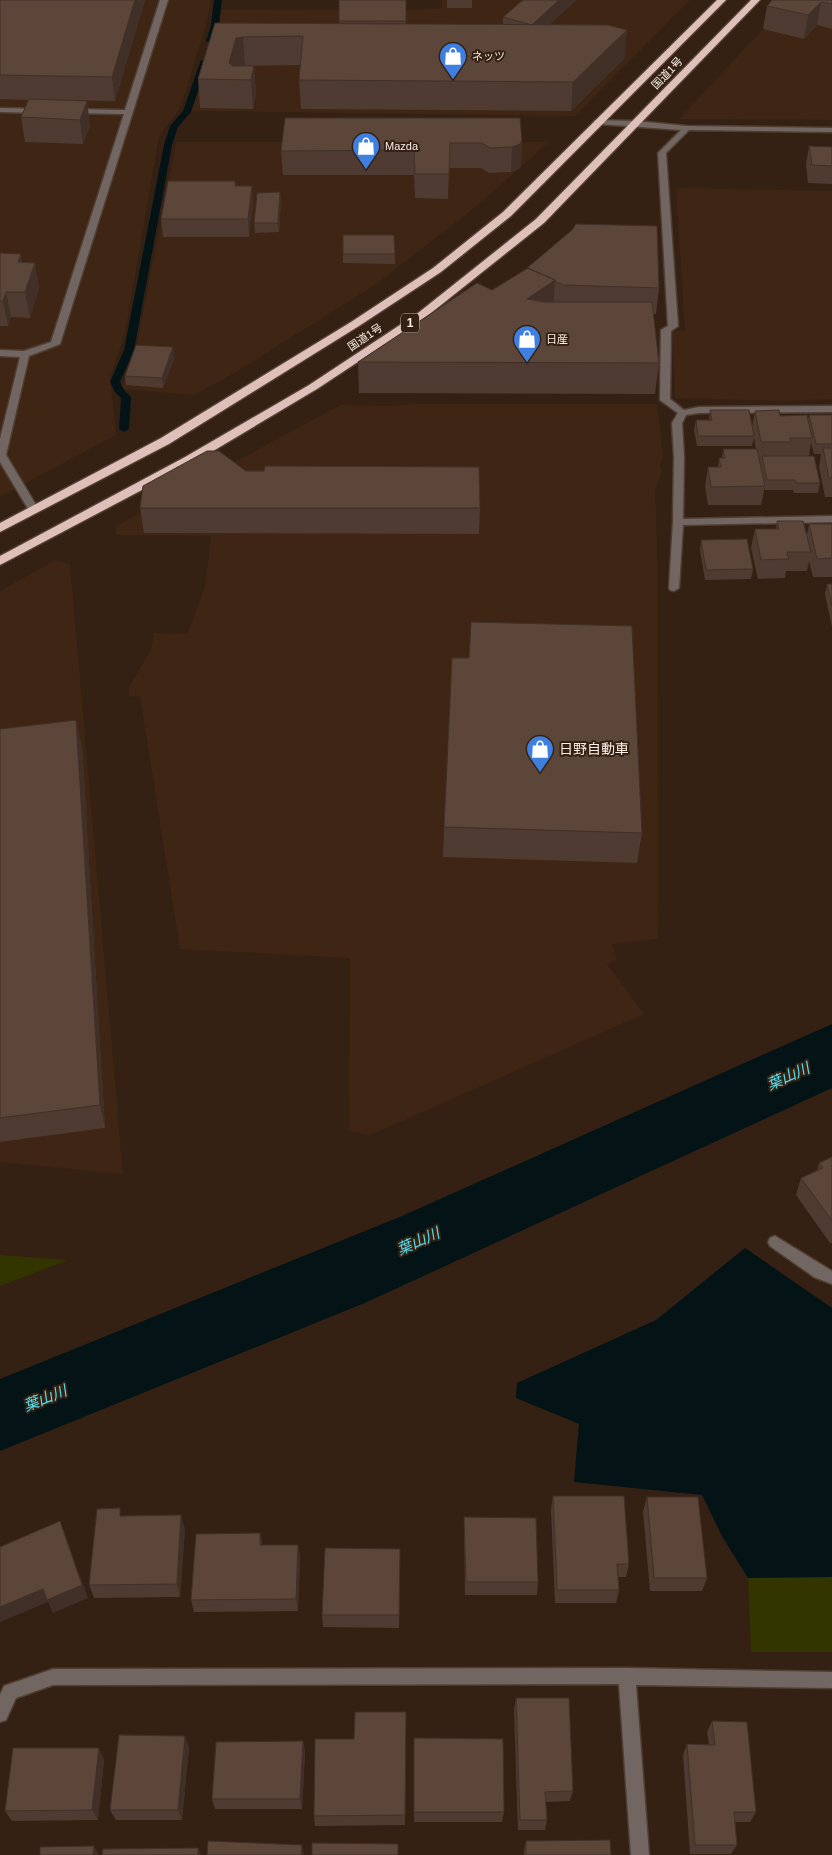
<svg xmlns="http://www.w3.org/2000/svg" width="832" height="1855" font-family="Arial,'Noto Sans JP',sans-serif">
	<style>
		.built { fill: #3e2514 }
		.green { fill: #323500 }
		.water { fill: #041416 }
		.lines { fill: none; stroke-linecap: round; stroke-linejoin: round }
		.stream { fill: #041416; fill-rule: evenodd }
		.lane-casing { stroke: #503e31; stroke-width: 3 }
		.street-casing { stroke: #503e31; stroke-width: 3 }
		.highway-casing { stroke: #503e31; stroke-width: 3 }
		.lane { fill: #726663; fill-rule: evenodd }
		.street { fill: #726663; fill-rule: evenodd }
		.highway { fill: #debfb9; fill-rule: evenodd }
		.wall { fill: #4f3b31 }
		.shaded-wall { fill: #403028 }
		.building { fill: #5c4539; stroke: #403028 }
		.labels { text-anchor: middle; dominant-baseline: central; stroke-width: 4; stroke-linejoin: round; paint-order: stroke }
		.far-poi-label { font-size: 11px; fill: #faede5; stroke: #342114; text-anchor: start }
		.far-street-label { font-size: 11px; fill: #faede5; stroke: #342114 }
		.shield { fill: #342114; stroke: #bfb0a6; stroke-width: 1 }
		.shield-label { font-size: 12px; font-weight: bold; fill: #faede5 }
		.poi-label { font-size: 14px; fill: #faede5; stroke: #342114; text-anchor: start }
		.water-label { font-size: 15px; font-style: italic; fill: #59e1ef; stroke: #342114 }
	</style>
	<rect width="100%" height="100%" fill="#342114"/>
	<!-- built -->
	<path class="built" d="M 0,0 L 211,0 L 205,29 L 180,109 L 159,136 L 125,334 L 110,377 L 116,435 L 0,497 Z
		M 442,0 L 690,0 L 575,116 L 191,111 L 218,29 L 221,10 L 441,9 Z
		M 790,0 L 832,0 L 832,120 L 679,119 Z
		M 176,142 L 549,142 L 478,205 L 375,285 L 231,375 L 194,395 L 121,389 L 136,349 Z
		M 681,188 L 832,191 L 832,399 L 787,401 L 675,398 L 673,331 L 685,330 L 676,190 Z
		M 415,404 L 657,404 L 663,458 L 660,465 L 662,471 L 655,490 L 657,540 L 658,939 L 612,944 L 617,960 L 607,964 L 644,1014 L 370,1135 L 349,1131 L 350,958 L 180,949 L 140,696 L 129,697 L 129,687 L 151,650 L 154,633 L 187,634 L 205,587 L 211,536 L 115,535 L 116,526 L 340,405 L 390,406 Z
		M 56,560 L 70,564 L 123,1174 L 0,1162 L 0,591 Z"/>
	<!-- green -->
	<path class="green" d="M 0,1255 L 68,1260 L 0,1286 Z
		M 832,1577 L 832,1652 L 751,1652 L 748,1578 Z"/>
	<!-- water -->
	<path class="water" d="M 832,1024 L 832,1088 L 367,1302 L 0,1451 L 0,1379 L 402,1216 Z
		M 745,1248 L 832,1308 L 832,1577 L 748,1578 L 723,1538 L 702,1495 L 574,1482 L 579,1424 L 516,1398 L 517,1383 L 656,1320 Z"/>
	<g class="lines">
		<!-- stream -->
		<path class="stream" d="M 214,0 L 222,0 L 219,25 L 214,41 L 210,43 L 206,41 L 211,25 Z
			M 201,60 L 208,62 L 191,112 L 178,127 L 172,145 L 134,350 L 120,382 L 124,390 L 131,397 L 129,429 L 124,432 L 119,429 L 121,398 L 115,392 L 110,382 L 124,350 L 164,145 L 170,126 L 183,111 Z"/>
		<!-- lane casing -->
		<g class="lane-casing">
			<path id="lane" d="M 160,0 L 168,0 L 60,344 L 29,356 L 6,455 L 39,510 L 34,513 L 30,512 L 0,462 L 0,439 L 20,357 L 0,356 L 0,350 L 24,351 L 51,342 L 124,114 L 71,113 L 67,111 L 71,109 L 125,110 Z
				M 0,108 L 41,109 L 45,111 L 41,113 L 0,112 Z
				M 673,323 L 678,326 L 671,331 L 670,399 L 685,411 L 685,415 L 682,416 L 660,400 L 661,330 Z"/>
		</g>
		<!-- street casing -->
		<g class="street-casing">
			<path id="street" d="M 595,120 L 636,121 L 687,126 L 832,128 L 832,132 L 689,130 L 666,153 L 678,326 L 673,329 L 668,326 L 658,153 L 681,130 L 598,124 L 594,122 Z
				M 832,406 L 832,412 L 699,413 L 686,415 L 682,423 L 684,457 L 683,519 L 832,516 L 832,522 L 683,525 L 679,588 L 674,591 L 670,590 L 669,588 L 673,522 L 674,457 L 672,423 L 679,411 L 699,407 Z
				M 775,1236 L 832,1271 L 832,1284 L 814,1277 L 770,1246 L 768,1242 L 770,1238 Z
				M 627,1668 L 832,1672 L 832,1688 L 636,1685 L 649,1855 L 631,1855 L 619,1684 L 53,1685 L 16,1698 L 6,1720 L 0,1722 L 0,1695 L 4,1686 L 53,1669 Z"/>
		</g>
		<!-- highway casing -->
		<g class="highway-casing">
			<path id="highway" d="M 717,0 L 726,0 L 511,216 L 441,272 L 359,326 L 169,444 L 0,532 L 0,523 L 161,438 L 351,322 L 433,268 L 503,212 Z
				M 751,0 L 760,0 L 544,223 L 426,317 L 317,389 L 193,463 L 0,565 L 0,556 L 185,457 L 309,385 L 418,313 L 536,219 Z"/>
		</g>
		<!-- lane -->
		<use href="#lane" class="lane"/>
		<!-- street -->
		<use href="#street" class="street"/>
		<!-- highway -->
		<use href="#highway" class="highway"/>
	</g>
	<!-- wall -->
	<path class="wall" d="M 0,0 L 145,0 L 115,101 L 62,100 L 90,126 L 83,144 L 25,142 L 21,117 L 28,100 L 0,99 Z
		M 339,0 L 406,0 L 406,24 L 503,24 L 503,17 L 550,25 L 627,30 L 624,59 L 571,111 L 301,109 L 299,80 L 300,65 L 244,66 L 254,66 L 256,95 L 253,109 L 200,108 L 198,79 L 215,23 L 339,24 Z
		M 447,0 L 472,0 L 472,8 L 447,8 Z
		M 832,0 L 832,29 L 817,25 L 804,39 L 763,29 L 767,6 Z
		M 522,140 L 521,165 L 519,169 L 511,172 L 489,173 L 481,168 L 449,168 L 448,199 L 415,198 L 414,175 L 283,175 L 281,151 Z
		M 809,146 L 832,147 L 832,184 L 808,183 L 806,164 Z
		M 235,181 L 236,186 L 253,204 L 249,237 L 163,237 L 161,219 Z
		M 280,192 L 281,202 L 279,232 L 255,233 L 254,223 Z
		M 394,235 L 395,264 L 343,263 L 343,254 Z
		M 0,253 L 23,262 L 35,263 L 39,288 L 30,318 L 11,317 L 8,326 L 0,326 Z
		M 527,269 L 659,288 L 656,314 L 653,314 L 659,363 L 655,394 L 359,393 L 358,362 L 492,290 Z
		M 175,357 L 163,388 L 126,385 L 125,376 Z
		M 710,410 L 752,427 L 755,411 L 780,416 L 808,419 L 809,415 L 832,415 L 832,497 L 825,497 L 819,467 L 821,454 L 814,454 L 811,443 L 809,456 L 820,483 L 818,493 L 794,493 L 793,490 L 765,490 L 765,487 L 761,505 L 708,505 L 705,486 L 708,467 L 718,467 L 719,458 L 722,458 L 723,449 L 756,449 L 754,438 L 752,446 L 697,446 L 694,430 L 696,420 L 709,420 Z
		M 246,471 L 480,508 L 479,534 L 144,533 L 140,508 Z
		M 777,521 L 807,535 L 809,524 L 832,524 L 832,577 L 813,577 L 809,561 L 807,571 L 786,571 L 785,578 L 758,579 L 751,548 L 755,529 L 776,529 Z
		M 701,540 L 753,569 L 751,579 L 705,580 L 700,550 Z
		M 827,584 L 832,584 L 832,627 L 825,594 Z
		M 0,729 L 82,746 L 105,1128 L 0,1142 Z
		M 444,827 L 642,833 L 637,863 L 443,857 Z
		M 832,1157 L 832,1243 L 830,1243 L 796,1195 L 801,1178 L 817,1171 L 819,1163 Z
		M 553,1496 L 629,1564 L 626,1577 L 618,1577 L 619,1590 L 616,1603 L 555,1603 L 551,1510 Z
		M 647,1497 L 707,1578 L 702,1591 L 650,1591 L 643,1511 Z
		M 123,1516 L 185,1529 L 180,1597 L 94,1598 L 89,1585 Z
		M 464,1517 L 538,1582 L 537,1595 L 465,1595 L 464,1531 Z
		M 260,1533 L 262,1545 L 298,1545 L 300,1558 L 298,1611 L 194,1612 L 191,1600 Z
		M 400,1562 L 399,1628 L 323,1627 L 322,1615 Z
		M 516,1698 L 573,1791 L 570,1801 L 546,1802 L 547,1820 L 545,1830 L 518,1830 L 514,1709 Z
		M 406,1712 L 405,1825 L 315,1826 L 314,1816 L 354,1739 Z
		M 712,1721 L 756,1812 L 750,1822 L 735,1822 L 737,1845 L 731,1854 L 690,1854 L 683,1755 L 687,1744 L 709,1745 L 707,1732 Z
		M 414,1738 L 504,1812 L 502,1822 L 414,1822 Z
		M 303,1741 L 305,1752 L 302,1809 L 215,1809 L 212,1799 Z
		M 189,1747 L 182,1820 L 116,1820 L 110,1810 Z
		M 104,1759 L 98,1820 L 12,1821 L 5,1811 Z
		M 526,1841 L 611,1855 L 524,1855 L 524,1850 Z"/>
	<!-- shaded-wall -->
	<path class="shaded-wall" d="M 135,0 L 145,0 L 115,101 L 112,77 Z
		M 559,0 L 577,0 L 531,42 L 532,25 Z
		M 821,2 L 817,25 L 804,39 L 808,15 Z
		M 627,30 L 624,59 L 571,111 L 573,82 Z
		M 243,37 L 245,66 L 230,79 L 229,63 L 236,38 Z
		M 254,66 L 256,95 L 253,109 L 251,80 Z
		M 87,101 L 90,126 L 83,144 L 80,120 Z
		M 522,140 L 521,165 L 519,169 L 511,172 L 512,147 Z
		M 252,186 L 253,204 L 249,237 L 248,219 Z
		M 280,192 L 281,202 L 279,232 L 278,223 Z
		M 21,254 L 26,279 L 18,262 Z
		M 35,263 L 39,288 L 30,318 L 25,292 Z
		M 555,280 L 553,310 L 527,299 Z
		M 6,292 L 11,317 L 8,326 L 3,301 Z
		M 173,347 L 175,357 L 163,388 L 162,378 Z
		M 76,720 L 82,746 L 105,1128 L 100,1105 Z
		M 181,1515 L 185,1529 L 180,1597 L 177,1584 Z
		M 60,1521 L 88,1598 L 53,1613 L 48,1602 L 0,1622 L 0,1607 Z
		M 260,1533 L 263,1546 L 260,1545 Z
		M 298,1545 L 300,1558 L 298,1611 L 296,1599 Z
		M 185,1736 L 189,1747 L 182,1820 L 178,1810 Z
		M 303,1741 L 305,1752 L 302,1809 L 300,1799 Z
		M 99,1748 L 104,1759 L 98,1820 L 92,1810 Z
		M 302,1845 L 304,1855 L 301,1855 Z
		M 94,1846 L 99,1855 L 93,1855 Z
		M 198,1848 L 201,1855 L 198,1855 Z"/>
	<!-- building -->
	<path class="building" d="M 0,0 L 135,0 L 112,77 L 0,75 Z
		M 339,0 L 406,0 L 406,21 L 339,21 Z
		M 523,0 L 559,0 L 532,25 L 503,17 Z
		M 772,0 L 832,0 L 832,4 L 821,2 L 808,15 L 767,6 Z
		M 215,23 L 608,25 L 627,30 L 573,82 L 299,80 L 303,36 L 243,37 L 236,38 L 229,63 L 233,66 L 254,66 L 251,80 L 198,79 Z
		M 29,99 L 87,101 L 80,120 L 21,117 Z
		M 285,118 L 520,118 L 522,140 L 520,144 L 512,147 L 490,148 L 482,143 L 450,143 L 449,174 L 415,174 L 414,150 L 281,151 Z
		M 809,146 L 832,147 L 832,166 L 812,165 Z
		M 168,181 L 235,181 L 235,186 L 252,186 L 248,219 L 161,219 Z
		M 280,192 L 278,223 L 254,223 L 257,193 Z
		M 576,224 L 657,226 L 659,288 L 563,285 L 555,281 L 555,280 L 527,268 L 572,230 Z
		M 343,235 L 394,235 L 395,254 L 343,254 Z
		M 0,253 L 21,254 L 18,262 L 35,263 L 25,292 L 6,292 L 3,301 L 0,301 Z
		M 528,268 L 555,280 L 527,299 L 545,302 L 652,302 L 659,363 L 358,362 L 477,283 L 492,290 Z
		M 136,345 L 173,347 L 162,378 L 125,376 Z
		M 710,410 L 749,410 L 754,436 L 698,436 L 696,420 L 712,420 Z
		M 779,410 L 780,416 L 807,415 L 812,438 L 790,438 L 791,442 L 761,442 L 755,411 Z
		M 809,415 L 832,415 L 832,444 L 816,444 Z
		M 823,448 L 832,448 L 832,478 L 829,478 Z
		M 723,449 L 757,449 L 765,486 L 711,487 L 708,467 L 721,467 L 719,458 L 725,458 Z
		M 207,451 L 219,451 L 246,471 L 264,471 L 265,466 L 479,467 L 480,508 L 140,508 L 143,486 Z
		M 762,456 L 814,456 L 820,483 L 796,483 L 795,480 L 767,480 Z
		M 777,521 L 803,521 L 811,552 L 787,552 L 789,559 L 761,560 L 755,529 L 779,529 Z
		M 809,524 L 832,524 L 832,558 L 817,559 Z
		M 747,539 L 753,569 L 706,570 L 701,540 Z
		M 827,584 L 832,584 L 832,606 Z
		M 471,622 L 632,626 L 642,833 L 444,827 L 452,658 L 469,658 Z
		M 76,720 L 100,1105 L 0,1118 L 0,729 Z
		M 832,1157 L 832,1221 L 801,1178 L 823,1168 L 819,1163 Z
		M 553,1496 L 624,1496 L 629,1564 L 617,1564 L 619,1590 L 557,1590 Z
		M 647,1497 L 698,1497 L 707,1578 L 654,1578 Z
		M 120,1508 L 120,1516 L 181,1515 L 177,1584 L 89,1585 L 97,1509 Z
		M 464,1517 L 536,1518 L 538,1582 L 466,1582 Z
		M 60,1521 L 82,1585 L 47,1600 L 43,1589 L 0,1607 L 0,1547 Z
		M 260,1533 L 260,1545 L 298,1545 L 296,1599 L 191,1600 L 196,1534 Z
		M 325,1548 L 400,1549 L 399,1615 L 322,1615 Z
		M 516,1698 L 569,1698 L 573,1791 L 545,1792 L 547,1820 L 520,1820 Z
		M 355,1712 L 406,1712 L 405,1815 L 314,1816 L 315,1739 L 354,1739 Z
		M 712,1721 L 747,1722 L 756,1812 L 734,1812 L 737,1845 L 695,1845 L 687,1744 L 715,1745 Z
		M 119,1735 L 185,1736 L 178,1810 L 110,1810 Z
		M 414,1738 L 503,1739 L 504,1812 L 414,1812 Z
		M 303,1741 L 300,1799 L 212,1799 L 216,1742 Z
		M 13,1748 L 99,1748 L 92,1810 L 5,1811 Z
		M 610,1840 L 611,1855 L 526,1855 L 526,1841 Z
		M 208,1841 L 302,1845 L 301,1855 L 207,1855 Z
		M 312,1843 L 398,1844 L 398,1855 L 312,1855 Z
		M 94,1846 L 93,1855 L 40,1855 L 40,1847 Z
		M 198,1848 L 198,1855 L 102,1855 L 103,1849 Z"/>
	<!-- icons -->
	<defs>
		<g id="shop-pin" transform="scale(1.4375)"><path d="M0 17L-7.5 6A9.5 9.5 0 1 1 7.5 6Z" fill="#3f7fe0" stroke="#342114"/><path d="M-5-2.5h2.3a2.7 3.5 0 0 1 5.4 0H5L5.5 6h-11ZM-1.5-2.5h3a1.5 2.3 0 0 0-3 0Z" fill="#fff"/></g>
	</defs>
	<g fill-rule="evenodd">
		<use href="#shop-pin" x="453" y="56"/>
		<use href="#shop-pin" x="366" y="146"/>
		<use href="#shop-pin" x="527" y="339"/>
		<use href="#shop-pin" x="540" y="749"/>
	</g>
	<g class="labels">
		<!-- far-poi labels -->
		<g class="far-poi-label">
			<text x="472" y="56">ネッツ</text>
			<text x="385" y="146">Mazda</text>
			<text x="546" y="339">日産</text>
		</g>
		<!-- far-street labels -->
		<g class="far-street-label">
			<text transform="translate(667 73) rotate(-46)">国道1号</text>
			<text transform="translate(365 337) rotate(-34)">国道1号</text>
		</g>
		<!-- shield labels -->
		<rect class="shield" x="401" y="313.5" width="18" height="19" rx="4"/>
		<g class="shield-label">
			<text x="410" y="323">1</text>
		</g>
		<!-- poi labels -->
		<g class="poi-label">
			<text x="559" y="749">日野自動車</text>
		</g>
		<!-- water labels -->
		<g class="water-label">
			<text transform="translate(788 1076) rotate(-24)">葉山川</text>
			<text transform="translate(418 1241) rotate(-24)">葉山川</text>
			<text transform="translate(45 1398) rotate(-22)">葉山川</text>
		</g>
	</g>
</svg>
